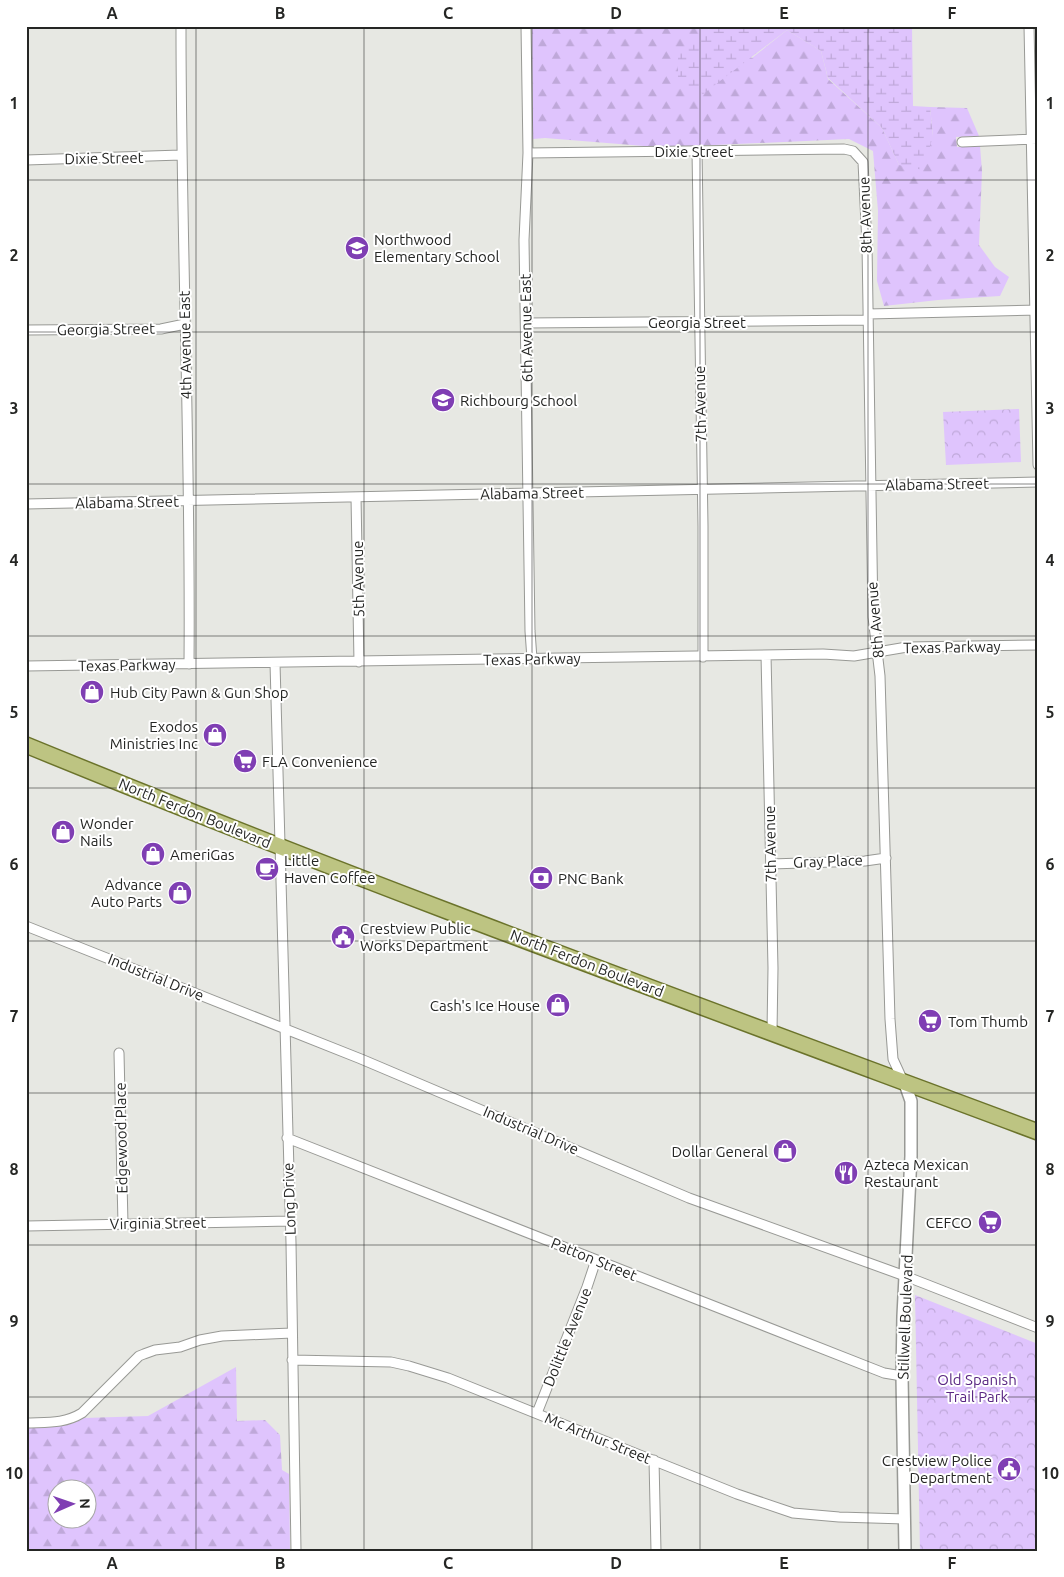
<svg xmlns="http://www.w3.org/2000/svg" width="1064" height="1577" font-family="Ubuntu,sans-serif">
	<style>
		.forest { fill: url(#forest-firs); fill-rule: evenodd }
		.wetland { fill: url(#wetland-marsh) }
		.park { fill: url(#park-crowns) }
		.lines { fill: none; stroke-linecap: round; stroke-linejoin: round }
		.minor-casing { stroke: #989995; stroke-width: 11 }
		.tertiary-casing { stroke: #989995; stroke-width: 14 }
		.primary-casing { stroke: #6b732b; stroke-width: 18 }
		.minor { stroke: #fff; stroke-width: 9 }
		.tertiary { stroke: #fff; stroke-width: 11 }
		.primary { stroke: #bdc482; stroke-width: 15 }
		.grid { fill: none; stroke: #252624; stroke-width: 1; stroke-opacity: 0.55 }
		.labels { text-anchor: middle; dominant-baseline: central; stroke-width: 4; stroke-linejoin: round; paint-order: stroke }
		.street-label { font-size: 15px; fill: #252624; stroke: #fff }
		.poi-label { font-size: 15px; fill: #252624; stroke: #fff; text-anchor: start }
		.park-label { font-size: 15px; fill: #592682; stroke: #fff }
		.neatline { fill: none; stroke: #252624; stroke-width: 2 }
		.grid-label { font-size: 16px; text-anchor: middle; font-weight: bold; fill: #252624 }
	</style>
	<defs>
		<pattern id="forest-firs" width="22" height="20" patternUnits="userSpaceOnUse" patternTransform="scale(1.25)"><rect width="22" height="20" fill="#dfc4fd"/><path d="M5 1l3.5 6h-7zM16 11l3.5 6h-7z" fill="#bfa8d9"/></pattern>
		<pattern id="wetland-marsh" width="20" height="14" patternUnits="userSpaceOnUse" patternTransform="scale(1.25)"><rect width="20" height="14" fill="#dfc4fd"/><path d="M1 5h8M5 5V1M11 12h8M15 12V8" fill="none" stroke="#bfa8d9"/></pattern>
		<pattern id="park-crowns" width="20" height="18" patternUnits="userSpaceOnUse" patternTransform="scale(1.25)"><rect width="20" height="18" fill="#dfc4fd"/><path d="M2 6a3 3 0 1 1 6 0M12 15a3 3 0 1 1 6 0" fill="none" stroke="#bfa8d9"/></pattern>
	</defs>
	<rect width="100%" height="100%" fill="#e7e8e3"/>
	<!-- forest -->
	<path class="forest" d="M 532,26 L 710,26 L 708,30 L 752,58 L 787,30 L 821,51 L 828,79 L 882,128 L 899,165 L 933,136 L 930,107 L 967,108 L 979,136 L 956,137 L 957,147 L 980,146 L 982,171 L 979,245 L 995,267 L 1009,277 L 1000,296 L 938,300 L 884,306 L 877,281 L 878,211 L 873,151 L 849,139 L 692,146 L 644,146 L 545,138 L 533,139 Z
		M 236,1367 L 237,1421 L 265,1420 L 280,1435 L 282,1470 L 289,1474 L 290,1551 L 26,1551 L 26,1428 C 47,1427 66,1429 84,1418 L 148,1416 ZM 58,1490 L 88,1490 L 88,1520 L 58,1520 Z"/>
	<!-- wetland -->
	<path class="wetland" d="M 710,26 L 912,26 L 913,106 L 930,107 L 933,136 L 923,170 L 899,165 L 882,128 L 828,78 L 821,51 L 787,30 L 703,94 L 678,81 L 678,53 L 708,30 Z"/>
	<!-- park -->
	<path class="park" d="M 1019,409 L 1021,462 L 946,465 L 943,412 Z
		M 915,1295 L 1038,1344 L 1038,1551 L 920,1551 Z"/>
	<g class="lines">
		<!-- minor casing -->
		<g class="minor-casing">
			<path id="minor" d="M 181,26 C 181,239 191,451 189,664
				M 526,26 L 528,153 L 524,240 L 530,631 L 532,659
				M 1029,26 L 1038,465
				M 962,142 L 1038,139
				M 697,151 L 703,526 L 703,657
				M 528,153 L 844,149 L 853,151 L 863,162 L 867,245 L 873,617 L 880,676 L 890,1019 L 893,1059 L 904,1083
				M 26,160 L 181,155
				M 868,314 L 1038,310
				M 526,323 L 868,320
				M 26,330 L 161,329 L 185,324
				M 356,497 L 359,662
				M 26,504 L 1038,482
				M 766,655 L 773,968 L 772,1032
				M 275,663 L 291,1243 L 296,1551
				M 26,666 L 823,654 L 854,656 L 907,647 L 1038,645
				M 771,864 L 865,861 L 886,858
				M 26,926 L 361,1059 L 689,1198 L 905,1276 L 1038,1328
				M 119,1053 L 123,1224
				M 287,1138 L 884,1373 L 902,1376
				M 26,1226 L 290,1221
				M 292,1360 L 391,1362 L 409,1366 L 448,1378 L 737,1494 L 793,1513 L 839,1517 L 905,1519
				M 537,1413 L 587,1287 L 596,1260
				M 26,1423 C 47,1422 64,1424 82,1413 L 139,1356 L 144,1354 L 155,1350 L 180,1347 L 200,1340 L 222,1336 L 292,1333
				M 654,1460 L 656,1551"/>
		</g>
		<!-- tertiary casing -->
		<g class="tertiary-casing">
			<path id="tertiary" d="M 905,1084 L 911,1101 L 911,1156 L 903,1316 L 902,1376 L 905,1551"/>
		</g>
		<!-- primary casing -->
		<g class="primary-casing">
			<path id="primary" d="M 26,745 C 360,882 700,1006 1038,1132"/>
		</g>
		<!-- minor -->
		<use href="#minor" class="minor"/>
		<!-- tertiary -->
		<use href="#tertiary" class="tertiary"/>
		<!-- primary -->
		<use href="#primary" class="primary"/>
	</g>
	<!-- grid -->
	<path class="grid" d="M 196,26 L 196,1551M 364,26 L 364,1551M 532,26 L 532,1551M 700,26 L 700,1551M 868,26 L 868,1551M 26,180 L 1038,180M 26,332 L 1038,332M 26,484 L 1038,484M 26,636 L 1038,636M 26,788 L 1038,788M 26,941 L 1038,941M 26,1093 L 1038,1093M 26,1245 L 1038,1245M 26,1397 L 1038,1397"/>
	<!-- icons -->
	<defs>
		<g id="school-disc" transform="scale(1.25)"><circle r="9.5" fill="#7f3eb3" stroke="#fff"/><path d="M0-5L7-2L0 1L-7-2ZM-4 1L0 2.5L4 1V4Q0 6-4 4Z" fill="#fff"/></g>
		<g id="shop-disc" transform="scale(1.25)"><circle r="9.5" fill="#7f3eb3" stroke="#fff"/><path d="M-5-2.5h2.3a2.7 3.5 0 0 1 5.4 0H5L5.5 6h-11ZM-1.5-2.5h3a1.5 2.3 0 0 0-3 0Z" fill="#fff"/></g>
		<g id="supermarket-disc" transform="scale(1.25)"><circle r="9.5" fill="#7f3eb3" stroke="#fff"/><path d="M-6-5.5h2.5l.6 2H6L4.5 2H-2.5L-4.4-4H-6ZM-1.5 3.2a1.3 1.3 0 1 0 .1 0ZM3 3.2a1.3 1.3 0 1 0 .1 0Z" fill="#fff"/></g>
		<g id="cafe-disc" transform="scale(1.25)"><circle r="9.5" fill="#7f3eb3" stroke="#fff"/><path d="M-5.5-4.5H6V0H3Q3 3.5 0 3.5H-2.5Q-5.5 3.5-5.5 0ZM3-3.2v2h1.7v-2ZM-6 4.5H4V6H-6Z" fill="#fff"/></g>
		<g id="bank-disc" transform="scale(1.25)"><circle r="9.5" fill="#7f3eb3" stroke="#fff"/><path d="M-6-4H6V4H-6ZM0-2.3a2.3 2.3 0 1 0 0 4.6a2.3 2.3 0 1 0 0-4.6Z" fill="#fff"/></g>
		<g id="civic-disc" transform="scale(1.25)"><circle r="9.5" fill="#7f3eb3" stroke="#fff"/><path d="M-.6-6.5H3V-4.5H.6V-3L4-1V1h2V6H-6V1h2V-1L-.6-3ZM-1.2 2.5V6h2.4V2.5Z" fill="#fff"/></g>
		<g id="restaurant-disc" transform="scale(1.25)"><circle r="9.5" fill="#7f3eb3" stroke="#fff"/><path d="M-5-6h1v4h1v-4h1v4h1v-4h1v5L-1.5 .5V6h-2V.5L-5-1ZM5-6V6H3V1.5H1.5Q1.5-4 5-6Z" fill="#fff"/></g>
	</defs>
	<g fill-rule="evenodd">
		<use href="#school-disc" x="357" y="248"/>
		<use href="#school-disc" x="443" y="400"/>
		<use href="#shop-disc" x="92" y="692"/>
		<use href="#shop-disc" x="215" y="735"/>
		<use href="#supermarket-disc" x="245" y="761"/>
		<use href="#shop-disc" x="63" y="832"/>
		<use href="#shop-disc" x="153" y="854"/>
		<use href="#cafe-disc" x="267" y="869"/>
		<use href="#bank-disc" x="541" y="878"/>
		<use href="#shop-disc" x="180" y="893"/>
		<use href="#civic-disc" x="343" y="937"/>
		<use href="#shop-disc" x="558" y="1005"/>
		<use href="#supermarket-disc" x="930" y="1021"/>
		<use href="#shop-disc" x="785" y="1151"/>
		<use href="#restaurant-disc" x="846" y="1173"/>
		<use href="#supermarket-disc" x="990" y="1222"/>
		<use href="#civic-disc" x="1009" y="1469"/>
	</g>
	<g class="labels">
		<!-- street labels -->
		<g class="street-label">
			<text x="694" y="151">Dixie Street</text>
			<text transform="translate(104 158) rotate(-1)">Dixie Street</text>
			<text transform="translate(865 215) rotate(-92)">8th Avenue</text>
			<text x="697" y="322">Georgia Street</text>
			<text transform="translate(526 328) rotate(-91)">6th Avenue East</text>
			<text transform="translate(106 329) rotate(-1)">Georgia Street</text>
			<text transform="translate(185 345) rotate(-91)">4th Avenue East</text>
			<text transform="translate(700 404) rotate(-91)">7th Avenue</text>
			<text transform="translate(937 484) rotate(-1)">Alabama Street</text>
			<text transform="translate(532 493) rotate(-1)">Alabama Street</text>
			<text transform="translate(127 502) rotate(-1)">Alabama Street</text>
			<text transform="translate(358 579) rotate(-91)">5th Avenue</text>
			<text transform="translate(875 620) rotate(-95)">8th Avenue</text>
			<text transform="translate(952 647) rotate(-1)">Texas Parkway</text>
			<text transform="translate(532 659) rotate(-1)">Texas Parkway</text>
			<text transform="translate(127 665) rotate(-1)">Texas Parkway</text>
			<text transform="translate(195 813) rotate(22)">North Ferdon Boulevard</text>
			<text transform="translate(770 844) rotate(-91)">7th Avenue</text>
			<text transform="translate(828 861) rotate(-2)">Gray Place</text>
			<text transform="translate(587 963) rotate(21)">North Ferdon Boulevard</text>
			<text transform="translate(156 977) rotate(22)">Industrial Drive</text>
			<text transform="translate(531 1130) rotate(23)">Industrial Drive</text>
			<text transform="translate(121 1138) rotate(-91)">Edgewood Place</text>
			<text transform="translate(289 1199) rotate(-92)">Long Drive</text>
			<text transform="translate(158 1223) rotate(-1)">Virginia Street</text>
			<text transform="translate(594 1259) rotate(22)">Patton Street</text>
			<text transform="translate(905 1317) rotate(-88)">Stillwell Boulevard</text>
			<text transform="translate(567 1337) rotate(-68)">Dolittle Avenue</text>
			<text transform="translate(598 1438) rotate(22)">Mc Arthur Street</text>
		</g>
		<!-- poi labels -->
		<g class="poi-label">
			<text x="374" y="239">Northwood<tspan x="374" dy="17">Elementary School</tspan></text>
			<text x="460" y="400">Richbourg School</text>
			<text x="110" y="692">Hub City Pawn &amp; Gun Shop</text>
			<text x="198" y="726" text-anchor="end">Exodos<tspan x="198" dy="17">Ministries Inc</tspan></text>
			<text x="262" y="761">FLA Convenience</text>
			<text x="80" y="823">Wonder<tspan x="80" dy="17">Nails</tspan></text>
			<text x="170" y="854">AmeriGas</text>
			<text x="284" y="860">Little<tspan x="284" dy="17">Haven Coffee</tspan></text>
			<text x="558" y="878">PNC Bank</text>
			<text x="162" y="884" text-anchor="end">Advance<tspan x="162" dy="17">Auto Parts</tspan></text>
			<text x="360" y="928">Crestview Public<tspan x="360" dy="17">Works Department</tspan></text>
			<text x="540" y="1005" text-anchor="end">Cash's Ice House</text>
			<text x="948" y="1021">Tom Thumb</text>
			<text x="768" y="1151" text-anchor="end">Dollar General</text>
			<text x="864" y="1164">Azteca Mexican<tspan x="864" dy="17">Restaurant</tspan></text>
			<text x="972" y="1222" text-anchor="end">CEFCO</text>
			<text x="992" y="1460" text-anchor="end">Crestview Police<tspan x="992" dy="17">Department</tspan></text>
		</g>
		<!-- park labels -->
		<g class="park-label">
			<text x="977" y="1379">Old Spanish<tspan x="977" dy="17">Trail Park</tspan></text>
		</g>
	</g>
	<!-- border -->
	<rect width="1064" height="1577" fill="none" stroke="#ffffff" stroke-width="55"/>
	<!-- north arrow -->
	<g transform="translate(72 1504) rotate(88)"><circle r="24" fill="#ffffff" stroke="#a8a8a7"/>
	<path d="M0-4L9 19L0 12L-9 19Z" fill="#7f3eb3"/>
	<text y="-8" font-size="14" font-weight="bold" text-anchor="middle" fill="#252624">N</text>
	</g>
	<rect x="28" y="28" width="1008" height="1522" class="neatline"/>
	<g class="grid-label">
		<text x="112" y="19">A</text>
		<text x="280" y="19">B</text>
		<text x="448" y="19">C</text>
		<text x="616" y="19">D</text>
		<text x="784" y="19">E</text>
		<text x="952" y="19">F</text>
		<text x="14" y="109">1</text>
		<text x="1050" y="109">1</text>
		<text x="14" y="261">2</text>
		<text x="1050" y="261">2</text>
		<text x="14" y="414">3</text>
		<text x="1050" y="414">3</text>
		<text x="14" y="566">4</text>
		<text x="1050" y="566">4</text>
		<text x="14" y="718">5</text>
		<text x="1050" y="718">5</text>
		<text x="14" y="870">6</text>
		<text x="1050" y="870">6</text>
		<text x="14" y="1022">7</text>
		<text x="1050" y="1022">7</text>
		<text x="14" y="1175">8</text>
		<text x="1050" y="1175">8</text>
		<text x="14" y="1327">9</text>
		<text x="1050" y="1327">9</text>
		<text x="14" y="1479">10</text>
		<text x="1050" y="1479">10</text>
		<text x="112" y="1569">A</text>
		<text x="280" y="1569">B</text>
		<text x="448" y="1569">C</text>
		<text x="616" y="1569">D</text>
		<text x="784" y="1569">E</text>
		<text x="952" y="1569">F</text>
	</g>
</svg>
